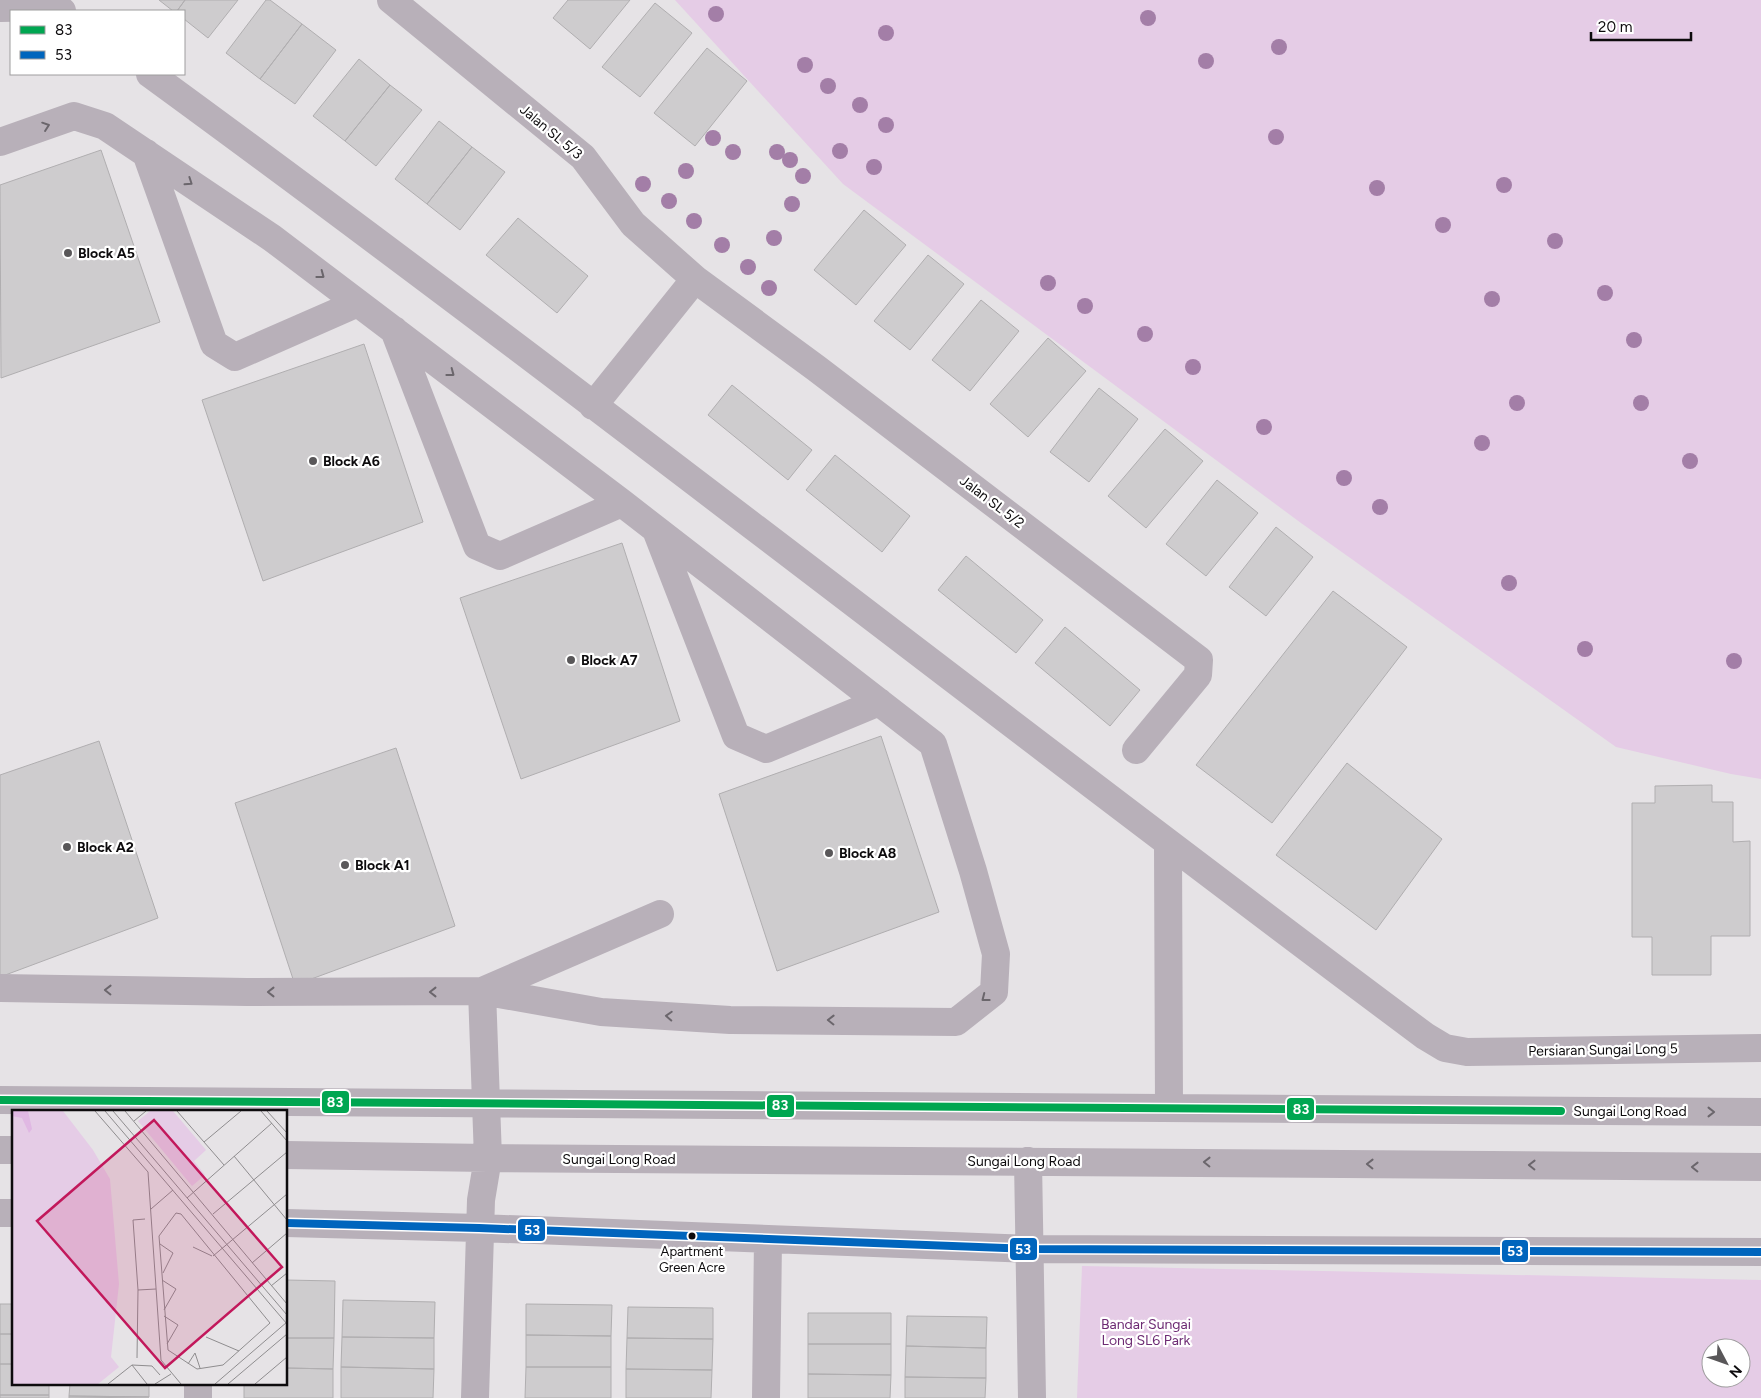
<svg xmlns="http://www.w3.org/2000/svg" width="1761" height="1398" font-family="Figtree,sans-serif">
	<style>
		.green { fill: #e5cce6; fill-rule: evenodd }
		.building { fill: #ceccce; stroke: #b0aeb0 }
		.lines { fill: none; stroke-linecap: round; stroke-linejoin: round }
		.minor { stroke: #b8b0b9; stroke-width: 28 }
		.bus-1-casing { stroke: #fff; stroke-width: 11 }
		.bus-2-casing { stroke: #fff; stroke-width: 11 }
		.bus-1 { stroke: #00a651; stroke-width: 8 }
		.bus-2 { stroke: #0065bd; stroke-width: 8 }
		.tree { fill: #a37ea7 }
		.oneway { stroke: #6b666c }
		.poi-dot { fill: #595759; stroke: #fff; stroke-width: 2 }
		.bus-dot { fill: #0d0b0d; stroke: #fff; stroke-width: 2 }
		.labels { text-anchor: middle; dominant-baseline: central; stroke-width: 4.5; stroke-linejoin: round; paint-order: stroke }
		.bus-label { font-size: 13px; fill: #0d0b0d; stroke: #fff }
		.street-label { font-size: 14px; fill: #0d0b0d; stroke: #fff }
		.poi-label { font-size: 14px; font-weight: bold; fill: #0d0b0d; stroke: #fff; text-anchor: start }
		.park-label { font-size: 14px; fill: #6d2b73; stroke: #fff }
		.inset-road { fill: none; stroke: #8f8d8f; stroke-width: 1 }
		.view { fill: #c2185b; fill-opacity: 0.15; stroke: #c2185b; stroke-width: 2.5 }
		.inset-edge { fill: none; stroke: #0d0b0d; stroke-width: 2.5 }
		.line-badge { stroke: #fff; stroke-width: 2 }
		.badge-label { font-size: 14px; text-anchor: middle; font-weight: bold; fill: #fff }
	</style>
	<rect width="100%" height="100%" fill="#e6e3e6"/>
	<!-- green -->
	<path class="green" d="M 675,0 L 1761,0 L 1761,779 L 1731,774 L 1616,747 L 1301,523 L 843,184 Z
		M 1082,1266 L 1761,1280 L 1761,1398 L 1077,1398 ZM 1711,1348 L 1741,1348 L 1741,1378 L 1711,1378 Z"/>
	<!-- building -->
	<path class="building" d="M 159,0 L 185,0 L 177,11 L 173,11 Z
		M 185,0 L 238,0 L 208,38 L 184,19 L 184,11 L 177,11 Z
		M 266,0 L 270,0 L 302,24 L 260,79 L 226,53 Z
		M 568,0 L 630,0 L 590,49 L 553,18 Z
		M 655,3 L 692,33 L 640,97 L 602,67 Z
		M 302,24 L 336,50 L 295,104 L 260,79 Z
		M 707,48 L 747,81 L 695,146 L 654,113 Z
		M 359,59 L 390,85 L 345,141 L 313,116 Z
		M 390,85 L 422,110 L 376,166 L 345,141 Z
		M 439,121 L 472,147 L 427,204 L 395,179 Z
		M 472,147 L 505,172 L 460,230 L 427,204 Z
		M 101,150 L 160,322 L 1,378 L 0,185 Z
		M 864,210 L 906,245 L 856,305 L 814,270 Z
		M 518,218 L 588,276 L 557,313 L 486,255 Z
		M 928,255 L 964,284 L 910,350 L 874,321 Z
		M 981,300 L 1019,331 L 970,391 L 932,360 Z
		M 1048,338 L 1086,371 L 1028,437 L 990,404 Z
		M 364,344 L 423,522 L 263,581 L 202,400 Z
		M 732,385 L 812,450 L 788,480 L 708,415 Z
		M 1099,388 L 1138,419 L 1089,482 L 1050,452 Z
		M 1165,429 L 1203,461 L 1146,528 L 1108,496 Z
		M 835,455 L 910,516 L 882,552 L 806,490 Z
		M 1217,480 L 1258,513 L 1206,576 L 1166,544 Z
		M 1276,527 L 1313,557 L 1266,616 L 1229,587 Z
		M 622,543 L 680,721 L 521,779 L 460,598 Z
		M 966,556 L 1043,620 L 1016,653 L 938,590 Z
		M 1333,591 L 1407,647 L 1272,823 L 1196,765 Z
		M 1065,627 L 1140,690 L 1110,726 L 1035,663 Z
		M 881,736 L 939,912 L 777,971 L 719,794 Z
		M 99,741 L 158,918 L 0,977 L 0,775 Z
		M 396,748 L 455,926 L 295,985 L 235,803 Z
		M 1347,763 L 1442,839 L 1376,930 L 1276,855 Z
		M 1712,785 L 1712,802 L 1733,802 L 1733,842 L 1750,841 L 1750,936 L 1711,936 L 1711,975 L 1652,975 L 1652,937 L 1632,937 L 1632,803 L 1655,803 L 1655,786 Z
		M 286,1280 L 335,1281 L 334,1338 L 286,1338 Z
		M 343,1300 L 435,1302 L 434,1338 L 342,1337 Z
		M 0,1304 L 14,1304 L 14,1334 L 0,1334 Z
		M 526,1304 L 612,1305 L 611,1336 L 526,1335 Z
		M 628,1307 L 713,1308 L 713,1339 L 627,1338 Z
		M 808,1313 L 891,1313 L 891,1344 L 808,1344 Z
		M 907,1316 L 987,1317 L 986,1348 L 906,1346 Z
		M 0,1334 L 14,1334 L 14,1364 L 0,1364 Z
		M 526,1335 L 611,1336 L 611,1367 L 526,1367 Z
		M 342,1337 L 434,1338 L 434,1369 L 341,1367 Z
		M 286,1338 L 334,1338 L 333,1369 L 286,1368 Z
		M 627,1338 L 713,1339 L 712,1370 L 626,1369 Z
		M 808,1344 L 891,1344 L 891,1375 L 808,1374 Z
		M 906,1346 L 986,1348 L 986,1378 L 905,1377 Z
		M 0,1364 L 14,1364 L 14,1384 L 49,1384 L 49,1395 L 0,1395 Z
		M 341,1367 L 434,1369 L 433,1398 L 341,1398 Z
		M 526,1367 L 611,1367 L 611,1398 L 525,1398 Z
		M 286,1368 L 333,1369 L 333,1398 L 244,1398 L 244,1384 L 286,1384 Z
		M 626,1369 L 712,1370 L 711,1398 L 626,1398 Z
		M 808,1374 L 891,1375 L 890,1398 L 808,1398 Z
		M 905,1377 L 986,1378 L 985,1398 L 905,1398 Z
		M 70,1384 L 149,1384 L 149,1397 L 69,1396 Z
		M 0,1395 L 49,1395 L 49,1398 L 0,1398 Z
		M 69,1396 L 149,1397 L 69,1398 Z"/>
	<g class="lines">
		<!-- minor -->
		<path class="minor" d="M 391,0 L 583,157 L 633,224 L 695,279 L 816,368 L 1199,660 L 1198,675 L 1136,750
			M 0,8 L 56,7 L 62,11
			M 150,74 C 580,388 998,718 1425,1036 L 1445,1048 L 1467,1052 L 1761,1048
			M 0,142 L 74,116 L 105,126 L 272,238 L 622,503 L 933,744 L 973,871 L 996,954 L 994,992 L 956,1022 L 730,1020 L 601,1012 L 482,991 L 247,992 L 0,988
			M 146,153 L 214,344 L 235,357 L 358,303
			M 394,330 L 477,546 L 500,556 L 622,503
			M 593,406 L 695,279
			M 656,530 L 736,736 L 766,749 L 879,702
			M 1168,845 L 1169,1107
			M 482,991 L 660,914
			M 0,1100 L 1761,1112
			M 0,1150 L 14,1150
			M 286,1155 L 488,1158 L 1761,1167
			M 1028,1161 L 1032,1398
			M 0,1213 L 14,1213
			M 286,1223 L 479,1228 L 1030,1249 L 1761,1252
			M 198,1398 L 198,1384
			M 475,1398 L 481,1200 L 488,1158 L 482,991
			M 766,1398 L 768,1240"/>
		<!-- bus-1 casing -->
		<g class="bus-1-casing">
			<path id="bus-1" d="M 0,1100 L 1561,1111"/>
		</g>
		<!-- bus-2 casing -->
		<g class="bus-2-casing">
			<path id="bus-2" d="M 286,1223 L 479,1228 L 1030,1249 L 1761,1252"/>
		</g>
		<!-- bus-1 -->
		<use href="#bus-1" class="bus-1"/>
		<!-- bus-2 -->
		<use href="#bus-2" class="bus-2"/>
	</g>
	<!-- trees -->
	<g class="tree">
		<circle cx="716" cy="14" r="8"/>
		<circle cx="1148" cy="18" r="8"/>
		<circle cx="886" cy="33" r="8"/>
		<circle cx="1279" cy="47" r="8"/>
		<circle cx="1206" cy="61" r="8"/>
		<circle cx="805" cy="65" r="8"/>
		<circle cx="828" cy="86" r="8"/>
		<circle cx="860" cy="105" r="8"/>
		<circle cx="886" cy="125" r="8"/>
		<circle cx="1276" cy="137" r="8"/>
		<circle cx="713" cy="138" r="8"/>
		<circle cx="840" cy="151" r="8"/>
		<circle cx="733" cy="152" r="8"/>
		<circle cx="777" cy="152" r="8"/>
		<circle cx="790" cy="160" r="8"/>
		<circle cx="874" cy="167" r="8"/>
		<circle cx="686" cy="171" r="8"/>
		<circle cx="803" cy="176" r="8"/>
		<circle cx="643" cy="184" r="8"/>
		<circle cx="1504" cy="185" r="8"/>
		<circle cx="1377" cy="188" r="8"/>
		<circle cx="669" cy="201" r="8"/>
		<circle cx="792" cy="204" r="8"/>
		<circle cx="694" cy="221" r="8"/>
		<circle cx="1443" cy="225" r="8"/>
		<circle cx="774" cy="238" r="8"/>
		<circle cx="1555" cy="241" r="8"/>
		<circle cx="722" cy="245" r="8"/>
		<circle cx="748" cy="267" r="8"/>
		<circle cx="1048" cy="283" r="8"/>
		<circle cx="769" cy="288" r="8"/>
		<circle cx="1605" cy="293" r="8"/>
		<circle cx="1492" cy="299" r="8"/>
		<circle cx="1085" cy="306" r="8"/>
		<circle cx="1145" cy="334" r="8"/>
		<circle cx="1634" cy="340" r="8"/>
		<circle cx="1193" cy="367" r="8"/>
		<circle cx="1517" cy="403" r="8"/>
		<circle cx="1641" cy="403" r="8"/>
		<circle cx="1264" cy="427" r="8"/>
		<circle cx="1482" cy="443" r="8"/>
		<circle cx="1690" cy="461" r="8"/>
		<circle cx="1344" cy="478" r="8"/>
		<circle cx="1380" cy="507" r="8"/>
		<circle cx="1509" cy="583" r="8"/>
		<circle cx="1585" cy="649" r="8"/>
		<circle cx="1734" cy="661" r="8"/>
	</g>
	<!-- one-way arrows -->
	<defs><path id="oneway-chevron" d="M-2-3.5L2.5 0L-2 3.5" fill="none" stroke-width="1.6" stroke-linecap="round" stroke-linejoin="round" transform="scale(1.25)"/></defs>
	<g class="oneway">
		<use href="#oneway-chevron" transform="translate(46 126) rotate(-19)"/>
		<use href="#oneway-chevron" transform="translate(189 182) rotate(34)"/>
		<use href="#oneway-chevron" transform="translate(321 275) rotate(37)"/>
		<use href="#oneway-chevron" transform="translate(451 373) rotate(37)"/>
		<use href="#oneway-chevron" transform="translate(108 990) rotate(-179)"/>
		<use href="#oneway-chevron" transform="translate(271 992) rotate(180)"/>
		<use href="#oneway-chevron" transform="translate(433 992) rotate(180)"/>
		<use href="#oneway-chevron" transform="translate(985 998) rotate(142)"/>
		<use href="#oneway-chevron" transform="translate(669 1016) rotate(-177)"/>
		<use href="#oneway-chevron" transform="translate(831 1020) rotate(-179)"/>
		<use href="#oneway-chevron" transform="translate(1711 1112)"/>
		<use href="#oneway-chevron" transform="translate(1207 1162) rotate(-179)"/>
		<use href="#oneway-chevron" transform="translate(1370 1164) rotate(-179)"/>
		<use href="#oneway-chevron" transform="translate(1532 1165) rotate(-179)"/>
		<use href="#oneway-chevron" transform="translate(1695 1167) rotate(-179)"/>
	</g>
	<!-- markers -->
	<g class="poi-dot">
		<circle cx="68" cy="253" r="5"/>
		<circle cx="313" cy="461" r="5"/>
		<circle cx="571" cy="660" r="5"/>
		<circle cx="67" cy="847" r="5"/>
		<circle cx="829" cy="853" r="5"/>
		<circle cx="345" cy="865" r="5"/>
	</g>
	<circle class="bus-dot" cx="692" cy="1236" r="4.5"/>
	<g class="labels">
		<!-- bus labels -->
		<g class="bus-label">
			<text x="692" y="1251">Apartment<tspan x="692" dy="16">Green Acre</tspan></text>
		</g>
		<!-- street labels -->
		<g class="street-label">
			<text transform="translate(551 132) rotate(40)">Jalan SL 5/3</text>
			<text transform="translate(992 502) rotate(37)">Jalan SL 5/2</text>
			<text transform="translate(1603 1050) rotate(-1)">Persiaran Sungai Long 5</text>
			<text x="1630" y="1111">Sungai Long Road</text>
			<text x="619" y="1159">Sungai Long Road</text>
			<text x="1024" y="1161">Sungai Long Road</text>
		</g>
		<!-- poi labels -->
		<g class="poi-label">
			<text x="78" y="253">Block A5</text>
			<text x="323" y="461">Block A6</text>
			<text x="581" y="660">Block A7</text>
			<text x="77" y="847">Block A2</text>
			<text x="839" y="853">Block A8</text>
			<text x="355" y="865">Block A1</text>
		</g>
		<!-- park labels -->
		<g class="park-label">
			<text x="1146" y="1324">Bandar Sungai<tspan x="1146" dy="16">Long SL6 Park</tspan></text>
		</g>
	</g>
	<!-- overview -->
	<g transform="translate(12 1110)">
		<rect width="275" height="275" fill="#e6e3e6"/>
		<path d="M 0,1 L 51,1 L 81,40 L 98,69 L 107,174 L 99,247 L 107,257 L 86,274 L 0,274 ZM 138,1 L 161,1 L 194,40 L 182,51 L 193,65 L 180,76 L 126,11 Z" fill="#e5cce6"/>
		<path d="M 0,1 L 16,1 L 20,19 L 17,23 L 10,8 L 0,6 Z" fill="#e0b8e3"/>
		<path class="inset-road" d="M 83,1 L 136,62 L 149,250 L 169,274M 93,1 L 275,214M 101,1 L 275,205M 113,1 L 275,194M 165,1 L 212,55M 249,1 L 275,31M 255,1 L 275,23M 122,11 L 134,1M 192,32 L 229,1M 222,46 L 275,110M 175,88 L 260,13M 139,99 L 161,80M 164,103 L 169,104 L 258,213 L 211,255 L 185,259 L 156,240 L 147,126 ZM 201,104 L 275,42M 148,134 L 161,143 L 151,163M 181,137 L 200,146M 201,146 L 275,84M 240,153 L 275,123M 150,170 L 164,179 L 152,200M 259,176 L 275,163M 126,180 L 144,179M 152,206 L 166,215 L 155,234M 194,227 L 227,241M 125,248 L 126,180 L 121,110 L 133,109M 176,254 L 183,243 L 188,258M 120,255 L 135,274M 96,274 L 120,255 L 140,256 L 148,265M 143,274 L 159,264M 203,274 L 275,212M 216,274 L 275,224M 243,274 L 275,247"/>
		<path class="view" d="M 142,10 L 270,157 L 153,258 L 25,111 Z"/>
		<rect width="275" height="275" class="inset-edge"/>
	</g>
	<g class="line-badge">
		<rect x="321" y="1090" width="29" height="24" rx="5" fill="#00a651"/>
		<rect x="766" y="1094" width="29" height="24" rx="5" fill="#00a651"/>
		<rect x="1286" y="1097" width="29" height="24" rx="5" fill="#00a651"/>
		<rect x="517" y="1218" width="29" height="24" rx="5" fill="#0065bd"/>
		<rect x="1009" y="1237" width="29" height="24" rx="5" fill="#0065bd"/>
		<rect x="1501" y="1239" width="28" height="24" rx="5" fill="#0065bd"/>
	</g>
	<g class="badge-label">
		<text x="335" y="1107">83</text>
		<text x="780" y="1110">83</text>
		<text x="1301" y="1114">83</text>
		<text x="532" y="1235">53</text>
		<text x="1023" y="1254">53</text>
		<text x="1515" y="1256">53</text>
	</g>
	<!-- legend -->
	<rect x="10" y="10" width="175" height="65" fill="#ffffff" stroke="#9e9d9e"/>
	<rect x="20" y="26" width="25" height="8" fill="#00a651" stroke="#9e9d9e"/>
	<text x="55" y="35" font-size="15" fill="#0d0b0d">83</text>
	<rect x="20" y="51" width="25" height="8" fill="#0065bd" stroke="#9e9d9e"/>
	<text x="55" y="60" font-size="15" fill="#0d0b0d">53</text>
	<!-- north arrow -->
	<g transform="translate(1726 1363) rotate(131)"><circle r="24" fill="#ffffff" stroke="#9e9d9e"/>
	<path d="M0-4L9 19L0 12L-9 19Z" fill="#595759"/>
	<text y="-8" font-size="14" font-weight="bold" text-anchor="middle" fill="#0d0b0d">N</text>
	</g>
	<!-- scale -->
	<path d="M1591 32v8h100v-8" fill="none" stroke="#0d0b0d" stroke-width="2.5"/>
	<text x="1598" y="32" font-size="15" fill="#0d0b0d" stroke="#ffffff" stroke-width="4" paint-order="stroke">20 m</text>
</svg>
